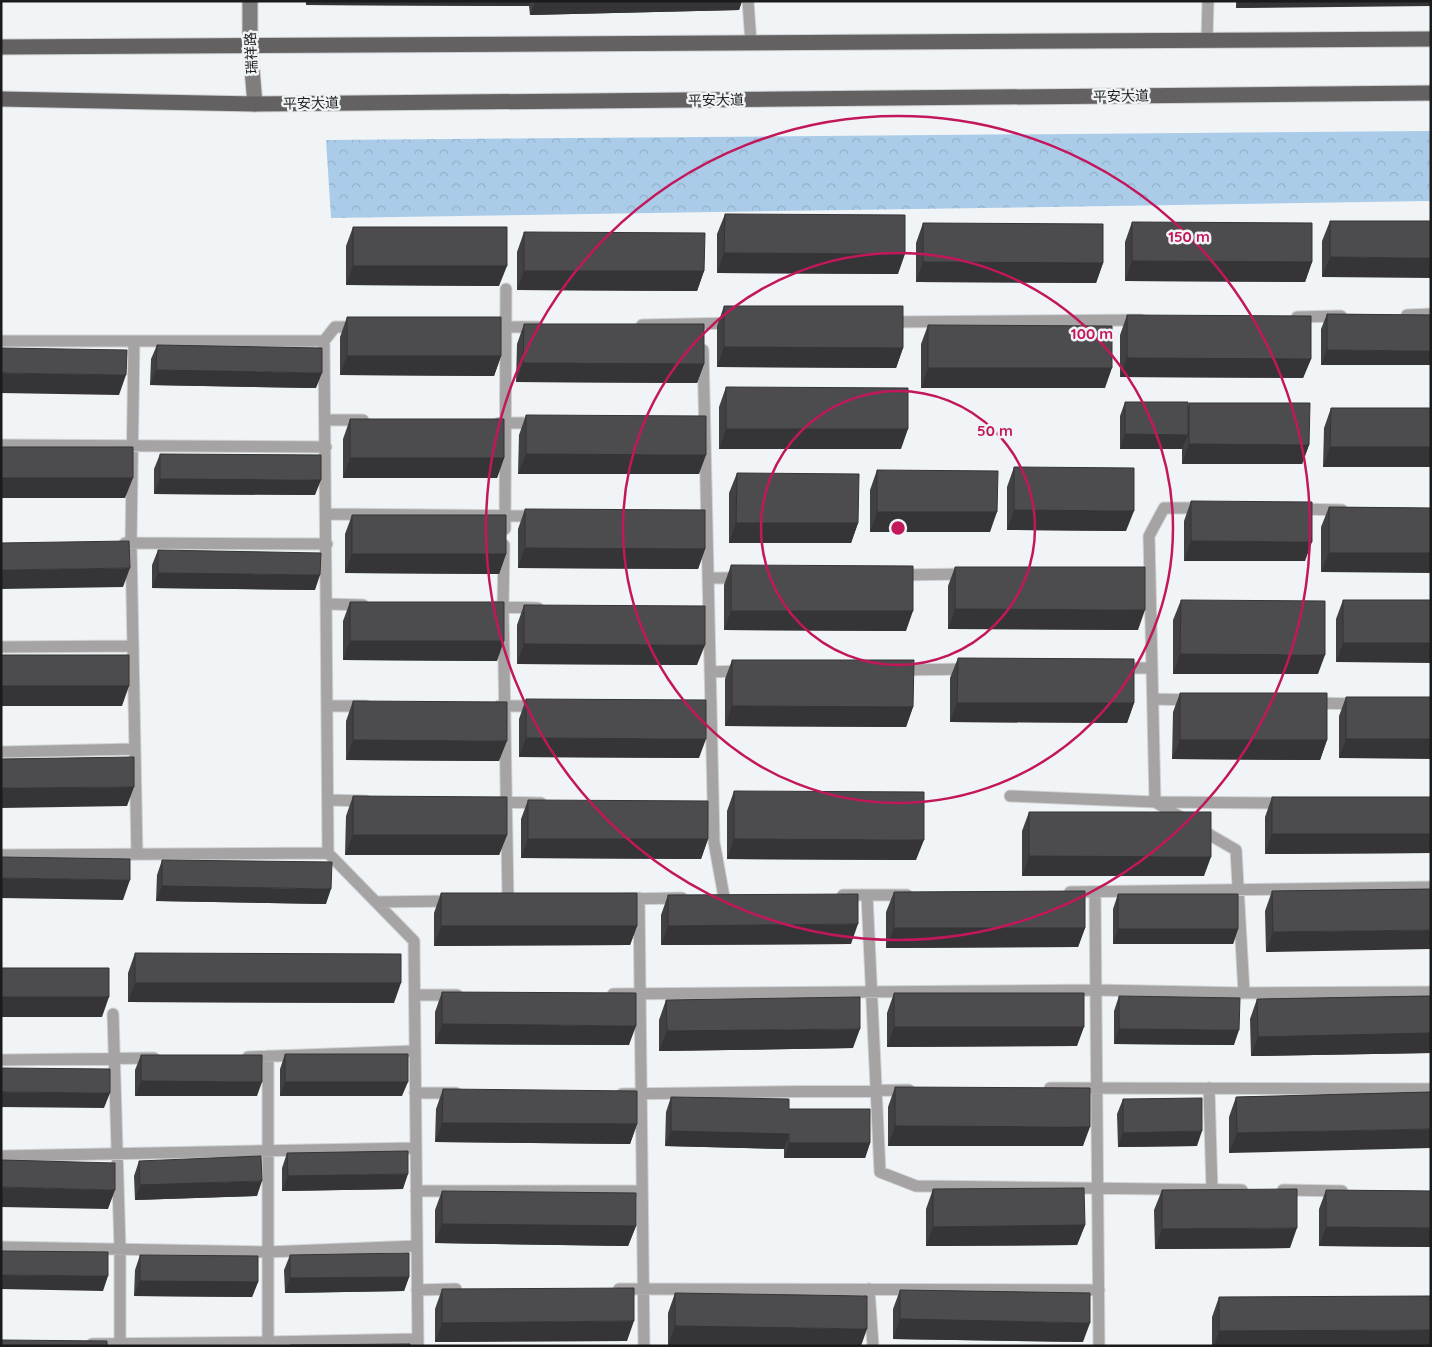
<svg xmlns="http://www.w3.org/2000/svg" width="1432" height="1347" viewBox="0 0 1432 1347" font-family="Quicksand,'Noto Sans SC',sans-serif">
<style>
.park{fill:url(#park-crowns)}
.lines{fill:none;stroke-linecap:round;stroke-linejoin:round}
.lane-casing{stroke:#cfd1d3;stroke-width:13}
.secondary-casing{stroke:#cfd1d3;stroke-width:17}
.primary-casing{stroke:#cfd1d3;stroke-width:17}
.lane{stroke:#a5a3a3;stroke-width:11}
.secondary{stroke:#7f7d7d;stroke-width:15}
.primary{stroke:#646162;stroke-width:15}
.wall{fill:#414043}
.shaded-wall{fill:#353437}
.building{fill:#4c4b4e;stroke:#353437}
.ring{fill:none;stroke:#c2185b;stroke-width:2.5}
.labels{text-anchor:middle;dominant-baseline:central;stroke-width:5;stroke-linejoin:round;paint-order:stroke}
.street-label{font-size:14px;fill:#1a1b1c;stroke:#f1f4f6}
.centre{fill:#c2185b;stroke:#f1f4f6;stroke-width:2.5}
.ring-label{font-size:15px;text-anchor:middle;font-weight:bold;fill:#c2185b;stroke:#f1f4f6;stroke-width:5;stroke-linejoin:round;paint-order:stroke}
</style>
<defs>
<pattern id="park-crowns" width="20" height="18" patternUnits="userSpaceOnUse" patternTransform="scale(1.25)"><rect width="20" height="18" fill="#abcce9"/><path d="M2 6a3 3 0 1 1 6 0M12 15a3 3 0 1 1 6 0" fill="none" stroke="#93afc7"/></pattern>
</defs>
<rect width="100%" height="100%" fill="#f1f4f6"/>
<path class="park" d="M1431,131V201L331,218L326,140Z"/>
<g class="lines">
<g class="lane-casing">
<path id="lane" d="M748,1L751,43
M1207,40L1208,1
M1407,315L1431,314
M1297,317L1341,316
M889,322L1141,320
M642,325L733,323
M487,327H538
M1,341H324L328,853L414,941L418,1346
M134,341L131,543L137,854
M324,341L335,327H358
M703,350L714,842L724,897
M325,420H363
M499,423H538
M1,445L326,447
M1298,509L1342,510
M326,514L537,516
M505,529L506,289
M125,543L327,544
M504,545L503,607L508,900
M897,575L966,574
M708,578H742
M327,604L363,605
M496,607L538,608
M1,647L133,646
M1120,668H1152
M900,670L969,669
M710,672L741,671
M1153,699L1192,700
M1313,703L1359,704
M327,706H366
M499,706H538
M1,752L135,749
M1010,796L1155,802L1284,803
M328,800L366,801
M502,802L541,803
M1184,819L1155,802L1149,536L1164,508H1204
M1198,828L1236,850L1244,993
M1,855L328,853
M1070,892L1431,887
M1095,892L1099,1346
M843,895H907
M867,895L880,1172L916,1186L1242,1190
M639,898L644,1346
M623,899L682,898
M376,902L452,901
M613,994L1096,990L1244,993L1431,992
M415,995H457
M113,1014L120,1249V1346
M268,1056V1346
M248,1057L415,1051
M1,1060L154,1058
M1050,1088L1431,1089
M1209,1088L1212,1190
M415,1093H456
M622,1094L909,1090
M1,1156L416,1148
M1283,1190L1342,1191
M416,1191H642
M1,1247L268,1252L417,1246
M619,1289L1099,1290
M869,1289L873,1346
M417,1290L456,1289
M92,1344L268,1342L418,1339"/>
</g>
<g class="secondary-casing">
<path id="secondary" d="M250,1V46L255,104"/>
</g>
<g class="primary-casing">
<path id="primary" d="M1,47L1431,39
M1,99L255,104L1431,93"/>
</g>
<use href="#lane" class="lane"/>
<use href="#secondary" class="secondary"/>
<use href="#primary" class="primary"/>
</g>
<path class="wall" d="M306,1H742L739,10L530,15L529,6L306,5Z
M1236,1H1431L1236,8Z
M725,214L898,274L717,273V234Z
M1330,221H1431L1322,277V241Z
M1132,222L1312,262L1305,282L1125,281V242Z
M923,223L1103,263L1096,283L916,282V243Z
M353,227L499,286L346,285V246Z
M524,232L704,271L697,291L517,290V252Z
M724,306L903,348L896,368L717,367V326Z
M1327,314L1431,315L1321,365V329Z
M1127,315L1311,359L1303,378L1120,377V335Z
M347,317L501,356L494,376L340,375V337Z
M524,324L704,364L697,383L516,382L517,344Z
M928,325L1105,388H921V344Z
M157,345L316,388L150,385L151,359Z
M726,387L901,449H719V407Z
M1125,402L1188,407L1189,403L1309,445L1302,464H1182V449H1120V416Z
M1331,408H1431V467H1323L1324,428Z
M526,415L699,474H518L519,435Z
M350,419L504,458L497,478H343V439Z
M160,454L315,495L154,494V469Z
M1014,467L1126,531L1007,530V487Z
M877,470L990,532H870V490Z
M737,473L858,523L851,543H729V493Z
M1191,501L1305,561H1184V521Z
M1329,507L1431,508L1321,572V527Z
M525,509L705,549L698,569L518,568V529Z
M352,515L506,554L499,574L345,573V534Z
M158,550L315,590L152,588V565Z
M731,565L906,631L724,630V585Z
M955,567L1138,630L948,629V586Z
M1181,600L1318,674H1173V620Z
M1343,600H1431L1336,662V619Z
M350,602L497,661L343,660V621Z
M524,605L697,665L517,664V625Z
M958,658L1134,703L1127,723L950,722V678Z
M732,660L913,707L906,727L725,726V679Z
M1180,693L1327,740L1320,760L1172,759L1173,712Z
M1346,697H1431L1339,758V716Z
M526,699L699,758L519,757V719Z
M353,701L499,761L346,760V721Z
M734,791L916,860L727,859V811Z
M353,796L507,835L499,855H345L346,816Z
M1272,797H1431V853L1265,854V817Z
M528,800L708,839L701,859L521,858V819Z
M1029,812L1204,876H1022V831Z
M162,860L326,904L156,901L157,875Z
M1431,889L1266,952L1265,911L1272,891Z
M894,892L1085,928L1078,947L886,948V912Z
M441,893L637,926L630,945L434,946V913Z
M1118,894L1238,929L1233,944H1113V909Z
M668,895L851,944L661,945V915Z
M135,953L394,1003L128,1002V973Z
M442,992L629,1045L435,1044V1012Z
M894,993L1077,1046L887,1047V1013Z
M1119,996L1234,1045L1114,1044V1011Z
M1431,996V1053L1251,1056L1250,1019L1257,999Z
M666,1000L853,1048L659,1051V1020Z
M285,1054L402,1096H280V1069Z
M141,1055L257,1096H135V1070Z
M895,1087L1083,1146H888V1107Z
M443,1089L637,1124L630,1144L435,1142L436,1109Z
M1431,1092L1229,1153V1117L1236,1097Z
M671,1097L789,1109L870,1143L865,1158H784V1149L665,1146L666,1112Z
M1123,1099L1197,1146L1118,1147L1117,1114Z
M287,1153L403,1189L282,1191V1168Z
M139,1161L257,1196L135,1200L134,1176Z
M933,1189L1085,1225L1077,1245L926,1246V1209Z
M1162,1190L1290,1248L1155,1249L1154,1210Z
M1326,1190L1431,1191V1247L1319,1246V1209Z
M442,1191L636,1226L628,1246L435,1243V1210Z
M140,1255L258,1282L252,1297L134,1296L135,1270Z
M290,1255L409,1277L404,1291L285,1293L284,1270Z
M442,1289L627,1341L435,1342V1309Z
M900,1290L1083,1342L893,1339V1309Z
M675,1293L861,1346H668V1313Z
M1219,1297L1431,1346H1212V1317Z"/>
<path class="shaded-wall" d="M307,1H531L529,6L306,5Z
M535,1H742L739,10L530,15Z
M1239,1H1431V6L1236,8Z
M724,253L905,254L898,274L717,273Z
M1330,257L1431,258V278L1322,277Z
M1132,261L1312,262L1305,282L1125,281Z
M923,262L1103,263L1096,283L916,282Z
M353,266H507L499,286L346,285Z
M524,271H704L697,291L517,290Z
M724,347L903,348L896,368L717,367Z
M1327,350L1431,351V365H1321Z
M347,356H501L494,376L340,375Z
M1127,358L1311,359L1303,378L1120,377Z
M523,363L704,364L697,383L516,382Z
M928,368H1112L1105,388H921Z
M156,370L322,373L316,388L150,385Z
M1,373L126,375L119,395L1,393Z
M726,429H908L901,449H719Z
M1125,434L1188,435L1182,449H1120Z
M1189,444L1309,445L1302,464H1182Z
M1330,447H1431V467H1323Z
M526,454L706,455L699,474H518Z
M350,458H504L497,478H343Z
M1,478H133L125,498H1Z
M160,479L321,480L315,495L154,494Z
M1014,510L1134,511L1126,531L1007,530Z
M877,512H997L990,532H870Z
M736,523H858L851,543H729Z
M1191,541L1312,542L1305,561H1184Z
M525,548L705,549L698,569L518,568Z
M1329,553H1431V573L1321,572Z
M352,554H506L499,574L345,573Z
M130,568L123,587L1,589V570Z
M158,573L320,575L315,590L152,588Z
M955,609L1145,610L1138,630L948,629Z
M731,611H913L906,631L724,630Z
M350,641H504L497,661L343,660Z
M1343,643H1431V663L1336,662Z
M524,644L705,645L697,665L517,664Z
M1180,654L1325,655L1318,674H1173Z
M1,686H129L122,706H1Z
M957,703H1134L1127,723L950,722Z
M732,706L913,707L906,727L725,726Z
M526,738L706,739L699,758L519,757Z
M1346,739H1431V759L1339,758Z
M353,740L507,741L499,761L346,760Z
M1180,740H1327L1320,760L1172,759Z
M134,787L127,806L1,808V788Z
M1272,834H1431V853L1265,854Z
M353,835H507L499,855H345Z
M528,839H708L701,859L521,858Z
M734,839L924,840L916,860L727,859Z
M1029,856L1211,857L1204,876H1022Z
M1,878L130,880L123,900L1,898Z
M162,886L331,889L326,904L156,901Z
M858,924L851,944L661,945L668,926Z
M441,926H637L630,945L434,946Z
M894,928H1085L1078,947L886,948Z
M1118,929H1238L1233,944H1113Z
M1431,930V949L1266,952L1273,932Z
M135,983H401L394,1003L128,1002Z
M1,997H109L102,1017H1Z
M442,1024L636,1026L629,1045L435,1044Z
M894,1027H1084L1077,1046L887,1047Z
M860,1029L853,1048L659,1051L667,1031Z
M1119,1029L1239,1030L1234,1045L1114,1044Z
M1431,1033V1053L1251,1056L1258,1037Z
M141,1081L262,1082L257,1096H135Z
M285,1082H408L402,1096H280Z
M1,1092L110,1093L104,1108L1,1107Z
M442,1123L637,1124L630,1144L435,1142Z
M895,1126L1090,1127L1083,1146H888Z
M1431,1129V1148L1229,1153L1237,1133Z
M671,1131L789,1134L784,1149L665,1146Z
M1202,1131L1197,1146L1118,1147L1123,1133Z
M789,1143H870L865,1158H784Z
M408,1174L403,1189L282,1191L288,1176Z
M262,1181L257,1196L135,1200L140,1185Z
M1,1187L115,1190L108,1209L1,1207Z
M442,1224L636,1226L628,1246L435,1243Z
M1085,1225L1077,1245L926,1246L933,1227Z
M1326,1227L1431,1228V1247L1319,1246Z
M1297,1228L1290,1248L1155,1249L1162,1229Z
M1,1275L108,1276L103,1291L1,1289Z
M409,1277L404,1291L285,1293L290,1278Z
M140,1281L258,1282L252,1297L134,1296Z
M900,1319L1090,1323L1083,1342L893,1339Z
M634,1321L627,1341L435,1342L442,1323Z
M675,1326L867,1329L861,1346H668Z
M1431,1330V1346H1214L1219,1331Z"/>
<path class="building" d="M725,214L905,215V254L724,253Z
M1330,221H1431V258L1330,257Z
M1132,222L1312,223V262L1132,261Z
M923,223L1103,224V263L923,262Z
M353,227H507V266H353Z
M524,232L705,233L704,271H524Z
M724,306H903V348L724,347Z
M1327,314L1431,315V351L1327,350Z
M1127,315L1311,316V359L1127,358Z
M347,317H501V356H347Z
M524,324H704V364L523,363Z
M928,325L1112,326V368H928Z
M157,345L322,348V373L156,370Z
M1,348L127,350L126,375L1,373Z
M726,387L908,388V429H726Z
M1125,402H1188V435L1125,434Z
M1189,403H1310L1309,445L1189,444Z
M1331,408H1431V447H1330Z
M526,415L706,416V455L526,454Z
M350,419H504V458H350Z
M1,447H133V478H1Z
M160,454L321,455V480L160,479Z
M1014,467L1134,468V511L1014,510Z
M877,470L998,471L997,512H877Z
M737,473L859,474L858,523H736Z
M1191,501L1312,502V542L1191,541Z
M1329,507L1431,508V553H1329Z
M525,509L705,510V549L525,548Z
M352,515H506V554H352Z
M129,541L130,568L1,570V543Z
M158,550L321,553L320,575L158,573Z
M731,565L913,566V611H731Z
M955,567H1145V610L955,609Z
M1181,600L1325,601V655L1180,654Z
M1343,600H1431V643H1343Z
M350,602H504V641H350Z
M524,605L705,606V645L524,644Z
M1,655H129V686H1Z
M958,658L1134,659V703H957Z
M732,660H914L913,707L732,706Z
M1180,693H1327V740H1180Z
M1346,697H1431V739H1346Z
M526,699L706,700V739L526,738Z
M353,701L507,702V741L353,740Z
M134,757V787L1,788V759Z
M734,791L924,792V840L734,839Z
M353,796L507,797V835H353Z
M1272,797H1431V834H1272Z
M528,800L708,801V839H528Z
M1029,812H1211V857L1029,856Z
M1,857L130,859V880L1,878Z
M162,860L332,862L331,889L162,886Z
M1431,889V930L1273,932L1272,891Z
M1085,891V928H894V892Z
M441,893H637V926H441Z
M858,894V924L668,926V895Z
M1118,894H1238V929H1118Z
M135,953L401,954V983H135Z
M1,968H109V997H1Z
M442,992L636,993V1026L442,1024Z
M894,993H1084V1027H894Z
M1119,996L1240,998L1239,1030L1119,1029Z
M1431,996V1033L1258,1037L1257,999Z
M860,997V1029L667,1031L666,1000Z
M285,1054H408V1082H285Z
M141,1055H262V1082L141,1081Z
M1,1068L110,1069V1093L1,1092Z
M895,1087L1090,1088V1127L895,1126Z
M443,1089L637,1091V1124L442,1123Z
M1431,1092V1129L1237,1133L1236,1097Z
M671,1097L789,1099V1109H870V1143H789V1134L671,1131Z
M1202,1098V1131L1123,1133V1099Z
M408,1151V1174L288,1176L287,1153Z
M261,1156L262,1181L140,1185L139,1161Z
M1,1160L115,1163V1190L1,1187Z
M1084,1188L1085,1225L933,1227V1189Z
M1297,1189V1228L1162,1229V1190Z
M1326,1190L1431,1191V1228L1326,1227Z
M442,1191L636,1193V1226L442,1224Z
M1,1251L108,1252V1276L1,1275Z
M409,1253V1277L290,1278V1255Z
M140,1255L258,1256V1282L140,1281Z
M634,1288V1321L442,1323V1289Z
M900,1290L1090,1293V1323L900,1319Z
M675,1293L867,1296V1329L675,1326Z
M1431,1296V1330L1219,1331V1297Z
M1,1340L107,1341V1346H1Z
M410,1344L411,1346H290V1345Z"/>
<g class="ring">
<circle cx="898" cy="528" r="137"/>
<circle cx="898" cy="528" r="275"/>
<circle cx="898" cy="528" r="412"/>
</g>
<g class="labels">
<g class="street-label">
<text transform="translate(251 53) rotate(-93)">瑞祥路</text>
<text transform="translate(1121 96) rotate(-1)">平安大道</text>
<text transform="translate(716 100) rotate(-1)">平安大道</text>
<text transform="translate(311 103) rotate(-1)">平安大道</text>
</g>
</g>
<circle cx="898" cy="528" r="8" class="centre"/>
<g class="ring-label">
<text x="1189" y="242">150 m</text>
<text x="1092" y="339">100 m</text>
<text x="995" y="436">50 m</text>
</g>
<rect width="1432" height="1347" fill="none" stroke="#1a1b1c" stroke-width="5"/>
</svg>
